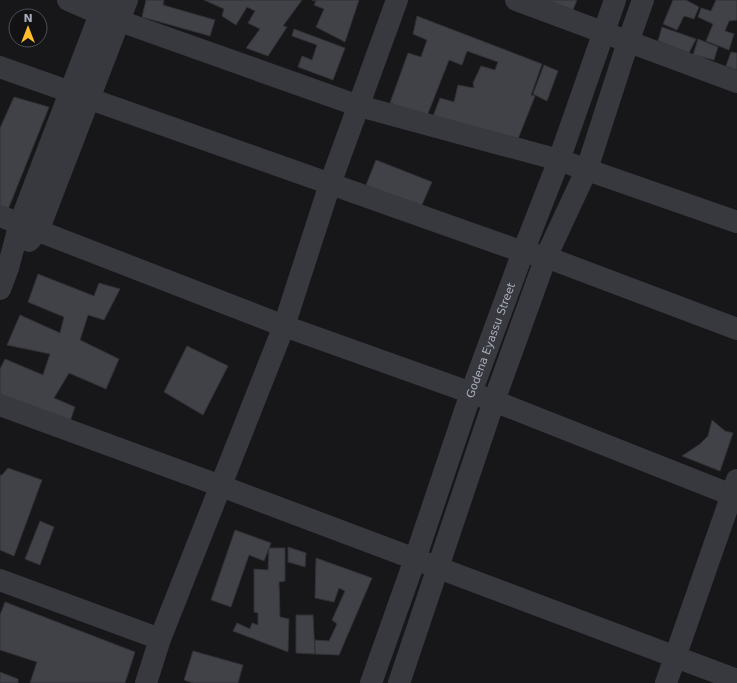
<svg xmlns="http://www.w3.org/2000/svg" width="737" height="683" viewBox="0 0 737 683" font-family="'DejaVu Sans',sans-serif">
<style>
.building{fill:#414247;stroke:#313136}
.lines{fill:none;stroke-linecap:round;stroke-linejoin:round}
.minor{stroke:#38393f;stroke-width:22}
.labels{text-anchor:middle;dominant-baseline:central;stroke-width:3;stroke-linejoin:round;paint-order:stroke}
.street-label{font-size:11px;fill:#a8aebb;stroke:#121215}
</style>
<rect width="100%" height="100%" fill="#17171a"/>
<path class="building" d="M146,0H164L163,5L215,20L210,36L142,17Z
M204,0H302L283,26L287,27L268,56L246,48L260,29L248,23L255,11L247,7L236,25L222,16L224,9Z
M312,0H359L345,42L316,27L324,9L314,5L316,1Z
M547,0H577L573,10Z
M673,0H686L699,7L694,19L684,16L677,30L663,24Z
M716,0H737V20L729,21L725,31L734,34L729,50L706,41L713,24L698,17L701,8L711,11Z
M417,16L542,64L531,95L535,96L514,149L432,119L440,98L454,102L458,85L474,88L473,83L481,66L495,70L498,62L467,51L462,65L449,60L427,116L390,103L408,53L421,57L427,40L413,34Z
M662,27L696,39L689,53L658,41Z
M294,29L345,48L333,80L298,67L302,56L312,60L317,45L292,36Z
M698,39L718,47L714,60L693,55Z
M731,52L737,53V70L726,66Z
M544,65L558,71L547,101L533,94Z
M14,97L49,107L5,217L0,215V128Z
M376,160L432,182L421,207L366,185Z
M38,274L94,296L99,283L120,289L104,320L88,315L80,340L119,359L106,389L69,373L54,398L75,407L68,427L0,403V369L5,359L43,375L50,354L7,345L20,315L60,333L64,317L28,302Z
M187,346L228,366L203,415L164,392Z
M712,420L725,431L733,433L720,471L682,456L700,444L708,436Z
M8,468L42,480L14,556L0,550V475H2Z
M40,521L54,527L40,565L25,559Z
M235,530L271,543L264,561L249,555L231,607L211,600Z
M288,547L306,553L305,567L288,562Z
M269,548H285V581L279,582L280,617L289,619L288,652L233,631L237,623L250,629L252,623L258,625V613L254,612V569L268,570Z
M316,558L372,578L339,655L315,654V640L329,641L337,624L332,620L345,591L339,588L334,602L315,598Z
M5,602L135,652L125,683H30L37,662L0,650V615Z
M296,615H313L315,654L296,653Z
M193,651L243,665L238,683H193L184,680Z
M0,672L18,679V683H0Z"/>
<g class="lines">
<g class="minor">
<path d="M68,0L100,14L359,106L559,160L737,222"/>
<path d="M516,0L737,82"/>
<path d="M0,67L523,252L546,257L737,329"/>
<path d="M0,216L284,326L494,401L737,497"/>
<path d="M29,241L38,231L127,0"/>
<path d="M0,289L8,268L20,223L105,1"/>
<path d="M0,405L221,486L737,680"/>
<path d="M0,580L160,639"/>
<path d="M146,683L160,639L284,326L330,184L397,0"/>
<path id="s1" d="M371,683L415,559L471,393L523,252L559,160L615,0"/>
<path d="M399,683L494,401L546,257L587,169L628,42L643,0"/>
<path d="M666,683L737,480"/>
</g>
</g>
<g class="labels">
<g class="street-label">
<text stroke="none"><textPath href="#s1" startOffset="363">Godena Eyassu Street</textPath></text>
</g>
</g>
<g transform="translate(28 28)"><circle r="19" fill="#121215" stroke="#4e5057"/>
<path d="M0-3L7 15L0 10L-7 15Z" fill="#ffbe2a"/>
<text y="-6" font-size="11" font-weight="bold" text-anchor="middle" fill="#a8aebb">N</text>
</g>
</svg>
